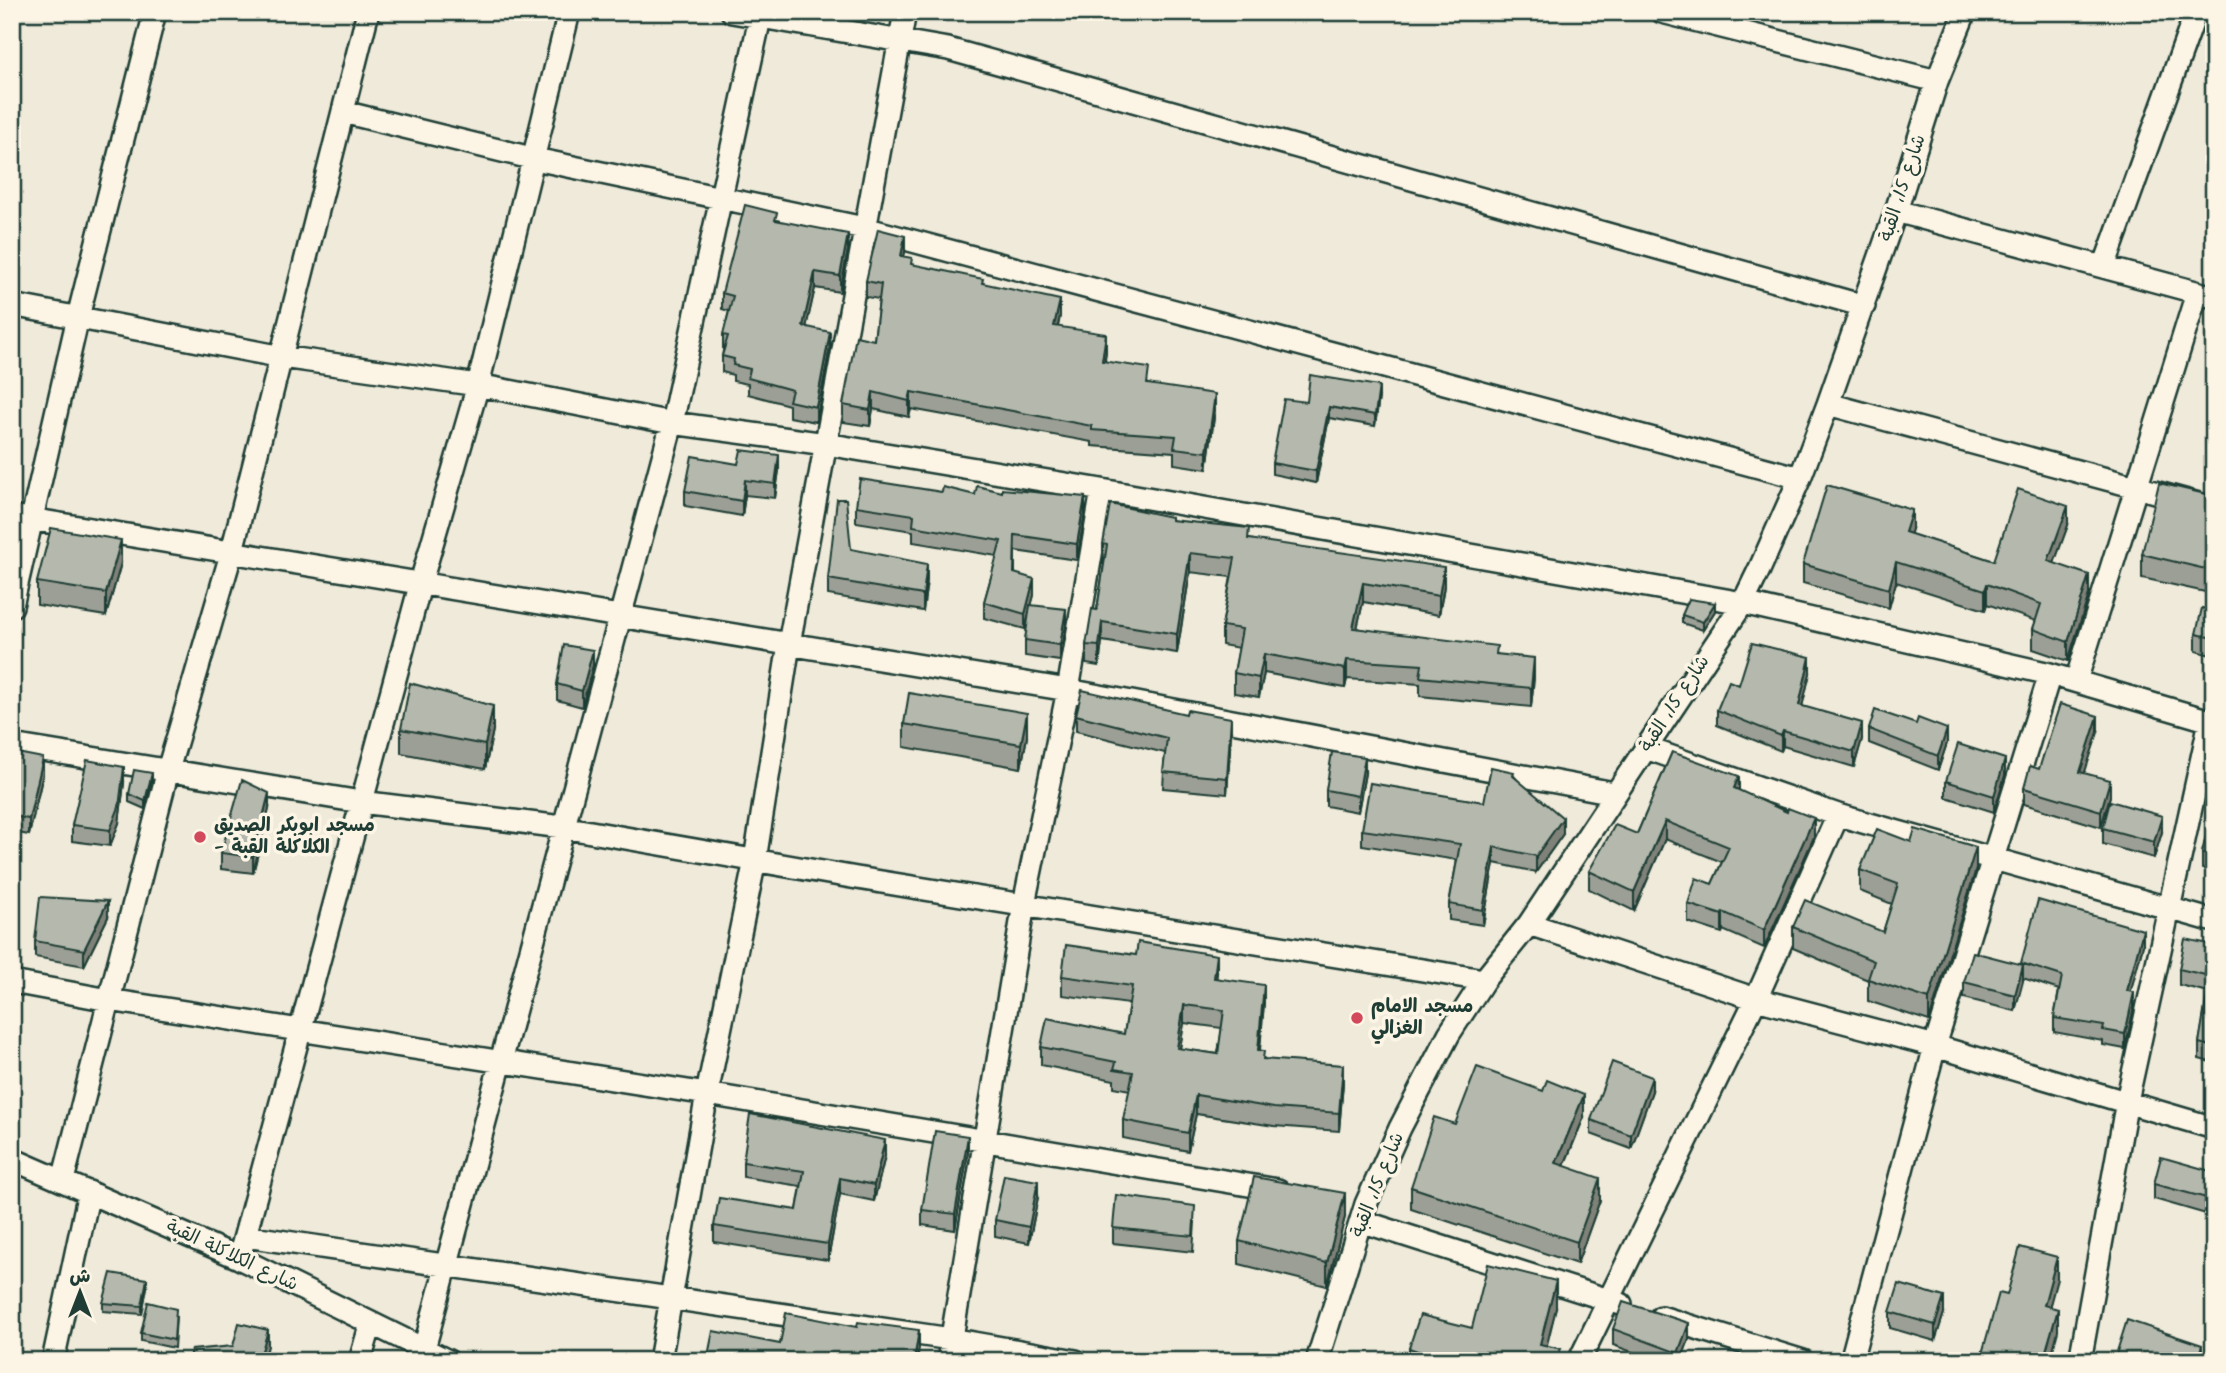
<svg xmlns="http://www.w3.org/2000/svg" width="2226" height="1373" viewBox="0 0 2226 1373" font-family="Kalam,'Playpen Sans Arabic',sans-serif">
<style>
.lines{fill:none;stroke-linecap:round;stroke-linejoin:round}
.street-casing{stroke:#1f3d34;stroke-width:26}
.street{stroke:#fcf5e5;stroke-width:21}
.wall{fill:#9c9f95;stroke:#1f3d34;stroke-width:2;fill-rule:evenodd}
.shaded-wall{fill:#7f8279;stroke:#1f3d34;stroke-width:2}
.building{fill:#b5b9ad;stroke:#1f3d34;stroke-width:2;fill-rule:evenodd}
.poi-dot{fill:#d1495b;stroke:#fcf5e5;stroke-width:2.5}
.labels{text-anchor:middle;dominant-baseline:central;stroke-width:7;stroke-linejoin:round;paint-order:stroke}
.street-label{font-size:19px;fill:#1f3d34;stroke:#fcf5e5}
.poi-label{font-size:19px;font-weight:bold;fill:#1f3d34;stroke:#fcf5e5;text-anchor:start}
</style>
<rect width="100%" height="100%" fill="#efeada"/>
<filter id="ink" filterUnits="userSpaceOnUse"><feTurbulence type="fractalNoise" baseFrequency=".0143" numOctaves="2"/><feDisplacementMap in="SourceGraphic" scale="14" xChannelSelector="R" yChannelSelector="G"/><feConvolveMatrix kernelMatrix="1 2 1 2 8 2 1 2 1" color-interpolation-filters="sRGB"/></filter>
<g filter="url(#ink)">
<g class="lines">
<g class="street-casing">
<path id="street" d="M732,12L948,49L1864,306
M1662,12L1937,81
M343,112L535,159L864,228L1800,478
M1896,211L2214,297
M2104,267L2196,12
M12,305L282,357L478,385L672,423L826,444L1102,490L1743,603L2050,674L2214,722
M1828,404L2214,508
M12,516L1068,690L1614,793
M12,606L78,317L155,12
M2076,681L2197,293
M12,745L361,802L562,827L857,878L1484,980
M1646,748L1838,815L2214,921
M1529,924L1756,999L1935,1046L2214,1128
M12,982L109,1000L707,1094L1278,1190
M12,1159L239,1258L448,1361
M63,1180L168,770L232,551L368,12
M1361,1221L1621,1304
M245,1236L951,1339L1076,1361
M239,1258L421,582L478,385L569,12
M1661,1317L1803,1361
M424,1349L672,423L760,18
M53,1361L89,1192
M360,1361L371,1323
M660,1361L707,1094L755,860L789,644L905,12
M948,1361L1024,904L1068,690L1102,490
M1317,1361L1366,1204L1400,1128L1449,1034L1484,980L1529,924L1646,748L1743,603L1760,568L1800,478L1828,404L1896,211L1937,81L1965,12
M1579,1361L1756,999L1838,815
M1851,1361L1935,1046L2050,674
M2080,1361L2127,1101L2210,721"/>
</g>
<use href="#street" class="street"/>
</g>
<path class="wall" d="M777,220L848,250L840,292L815,288L806,327L830,347L816,422L789,417V405L748,394V384L733,381V375L722,372V356L723,351V335L729,311L722,309V293Z
M905,252L904,256L912,265L983,283L1060,316L1058,327L1106,351L1105,361L1149,384L1215,410L1207,469L1174,464V452L1092,446V442L911,409L909,417L873,409L870,426L843,422V405L874,340L879,299L866,297V281Z
M1379,397L1375,426L1329,418L1316,483L1272,474V463L1307,402Z
M738,464L779,470L775,498L745,495L742,516L685,506V491Z
M942,492L975,495L1085,513L1077,560L1015,551V573L1034,595L1031,605L1066,625L1060,661L1025,656V640L1029,615L1025,629L984,618V602L997,556L913,542V531L856,522V506Z
M2214,496V594L2142,578V554Z
M1171,520L1444,586L1439,615L1363,602L1357,628L1497,654L1534,677L1531,707L1420,696V684L1347,679L1345,688L1264,673L1259,697L1234,693V673L1239,648L1222,645V626L1231,577L1190,572L1177,653L1102,641L1099,666L1086,664V645L1097,610L1104,564H1103V544Z
M2068,525L2054,563L2089,594L2068,661L2033,649V629L2036,621L1987,604L1985,610L1896,582L1889,608L1803,583V564L1912,529L1910,534L1994,561Z
M851,549L927,580L923,611L828,595V579Z
M121,563L106,616L37,605V582Z
M2214,610V656L2196,651V634Z
M1715,611L1703,630L1682,623V615Z
M593,665L582,707L557,700V684Z
M1810,673L1802,706L1862,739L1854,767L1783,746L1781,751L1717,725V710L1739,685Z
M1076,715L1231,734L1227,794L1163,788L1165,753L1076,731Z
M904,724L1027,737L1021,768L904,747Z
M401,729L493,730L485,769L401,753Z
M1869,729L1947,743L1938,770L1869,743Z
M2098,732L2084,773L2110,796L2101,827L2024,804V788L2039,769Z
M12,752L43,774L29,835L12,832Z
M1672,752L1739,791L1814,837L1764,948L1723,930L1722,933L1688,922V904L1712,884L1722,862L1665,839L1634,911L1589,889V871L1637,834Z
M1365,773L1358,812L1326,806V790Z
M2005,775L1994,812L1946,797V781Z
M1514,776L1563,834L1536,872L1494,863L1483,925L1449,920V904L1457,860L1362,845V830L1484,802Z
M152,781L145,809L129,802V794Z
M124,783L119,823L110,846L72,841V825Z
M2214,807V871L2202,869V853Z
M269,809L253,873L221,869V853Z
M2103,828L2162,832L2154,858L2103,844Z
M1976,869L1929,1021L1868,1001V980L1793,948V927L1883,932L1892,904L1860,891V870Z
M108,917L84,966L35,957V941Z
M2143,945L2130,991L2134,1007L2125,1049L2103,1045V1041L2054,1032V1018L2059,990L2023,978L2015,1011L1964,998V982L2021,964V963Z
M2214,945V1063L2199,1059V1043L2208,992L2179,985V969Z
M1217,973L1216,978L1264,1003L1260,1050L1264,1059L1343,1083L1339,1131L1274,1126L1196,1114L1188,1151L1123,1138V1120L1130,1090L1114,1087V1080L1041,1065V1047L1124,1034L1129,1004L1062,995V976ZM1184,1023L1222,1028L1218,1054L1180,1049Z
M1652,1091L1631,1149L1591,1134V1120Z
M1584,1117L1564,1166L1600,1200L1577,1264L1411,1209V1187L1455,1124Z
M968,1152L955,1230L922,1225V1210Z
M885,1156L874,1201L840,1194L828,1260L714,1242V1226L797,1210L801,1186L743,1177V1162Z
M2214,1172V1225L2213,1216L2154,1199V1184Z
M1038,1197L1029,1243L995,1236V1220Z
M1345,1217L1327,1286L1239,1264V1241Z
M1195,1222L1193,1252L1113,1243V1228Z
M147,1287L142,1314L103,1311V1303Z
M1556,1308L1546,1346L1561,1354L1579,1361H1409V1348L1472,1328Z
M1890,1312L1944,1313L1935,1341L1890,1328Z
M176,1317L174,1348L141,1341V1333Z
M1613,1329L1689,1339L1681,1361H1657L1613,1345Z"/>
<path class="shaded-wall" d="M848,234V250L840,292V276Z
M905,236V252L901,272V256Z
M815,272V288L803,342V326Z
M1060,300V316L1054,342V326Z
M830,332V347L816,422V407Z
M1106,334V351L1102,377V361Z
M1379,386V397L1375,426V415Z
M873,392V409L870,426V410Z
M911,392V409L909,417V401Z
M1215,394V410L1207,469V452Z
M1329,407V418L1316,483V471Z
M779,455V470L775,498V484Z
M745,480V495L742,516V501Z
M1085,497V513L1077,560V544Z
M2068,506V525L2048,580V561Z
M1912,510V529L1905,552V532Z
M121,540V563L106,616V593Z
M1190,553V572L1177,653V634Z
M1896,562V582L1889,608V589Z
M927,564V580L923,611V595Z
M1444,567V586L1439,615V596Z
M2089,575V594L2068,661V642Z
M1034,579V595L1025,629V614Z
M1363,583V602L1353,647V628Z
M1987,584V604L1985,610V590Z
M1715,603V611L1703,630V622Z
M1066,609V625L1060,661V645Z
M1102,622V641L1099,666V646Z
M593,650V665L582,707V691Z
M1264,654V673L1259,697V678Z
M1810,657V673L1799,720V705Z
M1534,658V677L1531,707V688Z
M1347,660V679L1345,688V669Z
M493,706V730L485,769V745Z
M1027,713V737L1021,768V744Z
M2098,716V732L2080,787V772Z
M1231,718V734L1227,794V778Z
M1862,723V739L1854,767V752Z
M1947,729V743L1938,770V756Z
M1783,731V746L1781,751V736Z
M1365,757V773L1358,812V796Z
M43,758V774L29,835V819Z
M2005,759V775L1994,812V796Z
M124,767V783L119,823L110,846V830Z
M152,773V781L145,809V801Z
M1739,776V794L1734,788Z
M2110,780V796L2101,827V811Z
M269,793V809L253,873V857Z
M2162,816V832L2154,858V842Z
M1563,818V834L1536,872V856Z
M1814,818V837L1764,948V930Z
M1665,821V839L1634,911V892Z
M1494,847V863L1483,925V910Z
M1976,847V869L1929,1021V999Z
M108,901V917L84,966V950Z
M1723,912V930L1722,933V915Z
M2143,930V945L2127,1005V991Z
M1217,955V973L1214,996V978Z
M2023,965V981L2015,1011V995Z
M1264,985V1003L1258,1068V1050Z
M2134,992V1007L2125,1049V1034Z
M1184,1005V1023L1177,1067V1048Z
M1343,1065V1083L1339,1131V1113Z
M1652,1077V1091L1631,1149V1135Z
M1196,1095V1114L1188,1151V1133Z
M1584,1095V1117L1556,1185V1163Z
M968,1136V1152L955,1230V1214Z
M885,1140V1156L874,1201V1185Z
M840,1178V1194L828,1260V1244Z
M1600,1178V1200L1577,1264V1242Z
M1038,1181V1197L1029,1243V1227Z
M1345,1193V1217L1327,1286V1263Z
M2057,1257V1279L2044,1327V1305Z
M147,1279V1287L142,1314V1306Z
M1556,1281V1308L1543,1361L1540,1344Z
M1944,1297V1313L1935,1341V1325Z
M2058,1309V1331L2050,1361H2043Z
M1689,1323V1339L1681,1361H1678V1353Z
M268,1330V1346L264,1361H259Z
M919,1330V1348L917,1361H914Z
M2202,1345V1361H2197Z"/>
<path class="building" d="M745,205L777,213L775,220L848,234L840,276L815,272L803,326L830,332L816,407L789,401L792,390L748,378L750,369L733,365L734,359L722,356L728,336L723,335L733,296L722,293Z
M878,229L905,236L901,256L912,258L911,264L983,279L982,283L1060,300L1054,326L1106,334L1102,361L1149,368L1147,384L1215,394L1207,452L1174,448L1176,436L1092,430V426L911,392L909,401L873,392L870,410L843,405L856,336L874,340L881,284L866,281Z
M1310,375L1379,386L1375,415L1329,407L1316,471L1272,463L1284,399L1307,402Z
M741,450L779,455L775,484L745,480L742,501L685,491L692,456L738,464Z
M860,479L942,492L943,487L975,495L977,486L1002,492V489L1085,497L1077,544L1015,535L1014,573L1034,579L1025,614L984,602L1001,541L913,526L914,515L856,506Z
M2159,483L2214,496V571L2142,554Z
M1827,485L1912,510L1905,532L1994,561L2018,489L2068,506L2048,561L2089,575L2068,642L2033,629L2041,604L1987,584L1985,590L1896,562L1889,589L1803,564Z
M837,499H846L851,549L927,564L923,595L828,579Z
M1110,504L1171,517V520L1249,528L1248,539L1444,567L1439,596L1363,583L1353,628L1497,646L1496,654L1534,658L1531,688L1420,677L1422,665L1347,660L1345,669L1264,654L1259,678L1234,673L1242,629L1222,626L1235,558L1190,553L1177,634L1102,622L1099,646L1086,645L1092,609L1097,610L1107,545L1103,544Z
M51,528L121,540L106,593L37,582Z
M1689,599L1715,603L1703,622L1682,615Z
M1030,605L1066,609L1060,645L1025,640Z
M2202,608L2214,610V638L2196,634Z
M1752,643L1810,657L1799,705L1862,723L1854,752L1783,731L1781,736L1717,710L1729,681L1739,685Z
M564,645L593,650L582,691L557,684Z
M410,683L493,706L485,745L401,729Z
M1082,690L1186,714L1187,710L1231,718L1227,778L1163,772L1167,738L1076,715Z
M909,693L1027,713L1021,744L904,724Z
M2060,704L2098,716L2080,772L2110,780L2101,811L2024,788L2030,766L2039,769Z
M1875,710L1916,724L1918,718L1947,729L1938,756L1869,729Z
M1958,744L2005,759L1994,796L1946,781Z
M12,752L43,758L29,819L12,816Z
M1332,752L1365,757L1358,796L1326,790Z
M1672,752L1739,776L1734,788L1787,812L1788,808L1814,818L1764,930L1723,912L1722,915L1688,904L1696,878L1712,884L1729,847L1665,821L1634,892L1589,871L1615,825L1637,834Z
M87,760L124,767L119,807L110,830L72,825Z
M1491,767L1514,772L1513,776L1563,818L1536,856L1494,847L1483,910L1449,904L1460,844L1362,830L1370,783L1484,802Z
M134,770L152,773L145,801L129,794Z
M242,780L269,793L253,857L221,853Z
M2110,801L2162,816L2154,842L2103,828Z
M2213,806L2214,807V856L2202,853Z
M1877,829L1911,842L1915,829L1976,847L1929,999L1868,979L1874,961L1793,927L1805,900L1883,932L1898,884L1860,870Z
M40,897L108,901L84,950L35,941Z
M2038,900L2143,930L2127,991L2134,992L2125,1034L2103,1030L2104,1026L2054,1018L2062,976L2021,963Z
M2185,939L2214,945V1047L2199,1043L2210,976L2179,969Z
M1138,942L1217,955L1214,978L1264,985L1258,1050L1264,1051L1263,1059L1343,1065L1339,1113L1274,1108L1196,1095L1188,1133L1123,1120L1133,1072L1114,1069L1116,1062L1041,1047L1047,1018L1124,1034L1132,986L1062,976L1066,945L1136,955ZM1184,1005L1224,1010L1218,1054L1177,1048Z
M1973,952L2023,965L2015,995L1964,982Z
M1612,1062L1652,1077L1631,1135L1591,1120Z
M1477,1067L1543,1091L1547,1080L1584,1095L1556,1163L1600,1178L1577,1242L1411,1187L1434,1117L1455,1124Z
M750,1114L885,1140L874,1185L840,1178L828,1244L714,1226L719,1198L797,1210L804,1171L743,1162Z
M935,1131L968,1136L955,1214L922,1210Z
M2161,1157L2214,1172V1200L2154,1184Z
M1004,1175L1038,1181L1029,1227L995,1220Z
M1254,1177L1345,1193L1327,1263L1239,1241Z
M1116,1195L1195,1206L1193,1236L1113,1228Z
M2020,1247L2057,1257L2044,1305L2058,1309L2043,1361H1980L1999,1293L2007,1295Z
M1488,1264L1556,1281L1540,1344L1561,1349L1559,1353L1579,1361H1446L1409,1348L1420,1315L1472,1328Z
M111,1273L147,1279L142,1306L103,1303Z
M1899,1284L1944,1297L1935,1325L1890,1312Z
M148,1302L176,1309L174,1340L141,1333Z
M1623,1302L1689,1323L1678,1353L1613,1329Z
M786,1313L857,1327L858,1322L919,1330L914,1361H707L713,1331L780,1344Z
M2127,1320L2202,1345L2197,1361H2114Z
M239,1323L268,1330L259,1361H188L191,1350L233,1346Z"/>
</g>
<g class="poi-dot">
<circle cx="200" cy="837" r="7"/>
<circle cx="1357" cy="1018" r="7"/>
</g>
<g class="labels">
<g class="street-label">
<text transform="translate(1903 188) rotate(-72)">شارع 15، القبة</text>
<text transform="translate(1675 704) rotate(-57)">شارع 15، القبة</text>
<text transform="translate(1378 1185) rotate(-68)">شارع 15، القبة</text>
<text transform="translate(232 1256) rotate(25)">شارع الكلاكلة القبة</text>
</g>
<g class="poi-label">
<text x="214" y="826">مسجد ابوبكر الصديق<tspan x="214" dy="22">- الكلاكلة القبة</tspan></text>
<text x="1371" y="1007">مسجد الامام<tspan x="1371" dy="22">الغزالي</tspan></text>
</g>
</g>
<rect width="2226" height="1373" fill="none" stroke="#fcf5e5" stroke-width="42"/>
<rect x="21" y="21" width="2184" height="1331" fill="none" stroke="#1f3d34" stroke-width="2.5" filter="url(#ink)"/>
<g transform="translate(80 1292)" stroke="#fcf5e5" stroke-width="5" paint-order="stroke">
<path d="M0-5L12 26L0 18L-12 26Z" fill="#1f3d34"/>
<text y="-10" font-size="19" font-weight="bold" text-anchor="middle" fill="#1f3d34">ش</text>
</g>
</svg>
